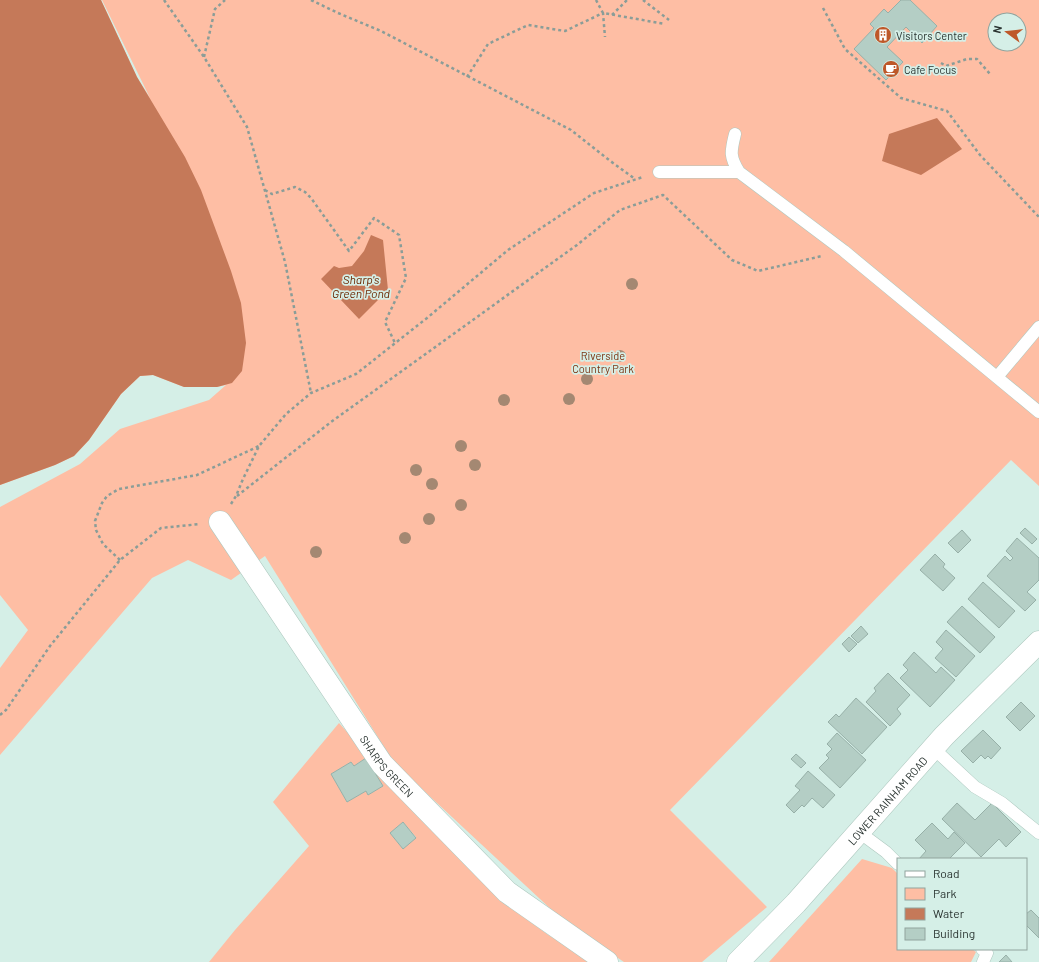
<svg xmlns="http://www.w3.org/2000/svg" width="1039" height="962" viewBox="0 0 1039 962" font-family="Barlow,sans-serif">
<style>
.green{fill:#febea4;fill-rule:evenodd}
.water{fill:#c57959}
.building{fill:#b4cec5;stroke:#97b0a8}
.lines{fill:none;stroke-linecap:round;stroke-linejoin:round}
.service-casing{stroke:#aec8bf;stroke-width:13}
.minor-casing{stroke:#aec8bf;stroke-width:23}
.secondary-casing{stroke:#aec8bf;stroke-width:23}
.path{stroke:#8a9d98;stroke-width:2.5;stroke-dasharray:3 3;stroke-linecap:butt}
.service{stroke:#fff;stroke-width:12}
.minor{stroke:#fff;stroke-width:22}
.secondary{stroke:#fff;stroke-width:22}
.tree{fill:#a48872}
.labels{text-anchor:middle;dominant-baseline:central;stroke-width:3.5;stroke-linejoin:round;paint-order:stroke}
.poi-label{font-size:11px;fill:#2a3431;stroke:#d5efe7;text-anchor:start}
.park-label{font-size:11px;fill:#7c3412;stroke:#d5efe7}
.street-label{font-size:11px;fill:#2a3431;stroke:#d5efe7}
.water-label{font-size:12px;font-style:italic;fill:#6c2600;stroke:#d5efe7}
</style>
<rect width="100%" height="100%" fill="#d5efe7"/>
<path class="green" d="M0,0H101L137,77L150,98L102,0H1039V486L1011,460L670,810L767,907L702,962H624L568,925L394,763L265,556L231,580L188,560L152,578L0,755V668L28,630L0,595V507L80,464L120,429L209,400L226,385L217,387H184L153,375L140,376L121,394L89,440L74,456L55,465L0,485ZM995,20H1019V44H995Z
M339,723L431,826L517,912L547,934L591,962H209L235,930L309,846L273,802ZM366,758L383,786L368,795L366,791L347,802L331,774L351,762L354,766ZM403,822L416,837L403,849L390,833Z
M862,859L892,868L898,874V949H972L976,952L971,962H769Z"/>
<path class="water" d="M0,0H101L137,77L185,157L201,190L231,271L241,303L246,343L242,371L232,383L217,387H184L153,375L140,376L121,394L89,440L74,456L55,465L0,485Z
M937,118L962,149L921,175L882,161L889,134Z
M371,235L383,240L388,290L359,319L321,279L334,266L339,268L352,266L364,251Z"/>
<path class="building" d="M901,0H910L937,26L922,43L906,27L887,47L903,62L886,80L854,49L874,28L870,24L884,9L888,13Z
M1025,528L1037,539L1032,544L1020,533Z
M962,530L971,540L958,553L948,543Z
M1017,538L1039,558V580L1027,592L1036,600L1025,611L987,576L1005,556L1010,561L1013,558L1006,551Z
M935,554L945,564L943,567L955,578L943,591L920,570Z
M983,582L1015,611L999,628L968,599Z
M962,606L995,637L980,653L947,622Z
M861,626L868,634L858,643L851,636Z
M946,630L975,656L956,677L935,658L943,649L936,642Z
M849,637L857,644L849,652L842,644Z
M914,652L936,673L941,667L955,680L930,707L900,678L908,670L903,665Z
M888,673L910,695L897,709L901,714L890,726L866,702L876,691L874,688Z
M856,698L887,727L862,754L828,722L836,714L839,717Z
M1021,702L1035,716L1020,731L1006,717Z
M983,730L1001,748L991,759L988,756L985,759L981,755L973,763L961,751Z
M837,733L866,760L840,788L819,768L829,758L826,755L832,749L827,744Z
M796,754L806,763L801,768L791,759Z
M366,758L383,786L368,795L366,791L347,802L331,774L351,762L354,766Z
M808,771L835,795L823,808L812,798L804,807L802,805L794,813L786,805L800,790L795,786Z
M957,803L975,820L992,803L1021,832L1006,847L999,839L981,857L942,819Z
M403,822L416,838L403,849L390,833Z
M932,823L948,839L954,832L965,843L949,859H919L926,851L915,840Z
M1031,910L1039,918V938L1026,925V914Z
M1006,955L1012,962H999Z"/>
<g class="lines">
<g class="service-casing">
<path id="service" d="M735,134C731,151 729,156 739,172L844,251L1039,412
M659,172H739
M997,377L1039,327
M933,748L975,787L1002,803L1039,833
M859,832L886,852L898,864
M982,949L987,953L983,962"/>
</g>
<g class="minor-casing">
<g id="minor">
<path id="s1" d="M220,522L382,764L507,892L607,962"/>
</g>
</g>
<g class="secondary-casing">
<g id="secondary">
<path id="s2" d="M738,962L796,903L944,736L1039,642"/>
</g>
</g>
<path class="path" d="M164,0L204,57L247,127L285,262L311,393
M311,0L338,13L381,31L571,130L609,160L635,179
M596,0L603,13L665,24
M643,0L669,20
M823,8L845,49L901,98L947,111L980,155L1039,217
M612,15L627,0
M204,57L215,9L225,0
M941,63L946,66L967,59H977L990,74
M467,77L488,44L528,25L565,31L603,13L605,37
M265,190L272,194L295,187L305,192L311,198L349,251L374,218L399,235L406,278L385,322L395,343
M237,496L331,422L577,245L620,210L663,195L732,260L758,271L822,256
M231,504L236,496L243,479L259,446L286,414L311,393L356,374L427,318L508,250L594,193L643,177
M120,560L103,544L96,530L95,521L102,503L107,496L119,489L197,475L259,446
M0,715L6,710L50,646L120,560L161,528L200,524"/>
<use href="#service" class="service"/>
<use href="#minor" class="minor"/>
<use href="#secondary" class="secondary"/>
</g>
<g class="tree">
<circle cx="632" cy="284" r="6"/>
<circle cx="620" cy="356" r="6"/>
<circle cx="587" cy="379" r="6"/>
<circle cx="569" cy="399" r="6"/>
<circle cx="504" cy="400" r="6"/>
<circle cx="461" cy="446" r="6"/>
<circle cx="475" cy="465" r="6"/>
<circle cx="416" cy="470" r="6"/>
<circle cx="432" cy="484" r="6"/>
<circle cx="461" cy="505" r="6"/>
<circle cx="429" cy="519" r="6"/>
<circle cx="405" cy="538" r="6"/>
<circle cx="316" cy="552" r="6"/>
</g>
<defs>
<g id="building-disc" transform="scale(0.9)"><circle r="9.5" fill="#be5829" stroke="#d5efe7"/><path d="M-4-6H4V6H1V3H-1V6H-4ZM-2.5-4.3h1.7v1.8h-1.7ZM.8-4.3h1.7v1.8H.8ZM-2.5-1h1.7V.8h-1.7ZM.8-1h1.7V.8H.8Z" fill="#fff"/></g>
<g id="cafe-disc" transform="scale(0.9)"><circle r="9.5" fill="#be5829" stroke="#d5efe7"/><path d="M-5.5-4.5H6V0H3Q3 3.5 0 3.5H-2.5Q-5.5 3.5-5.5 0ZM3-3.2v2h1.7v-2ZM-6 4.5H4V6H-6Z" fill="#fff"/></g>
</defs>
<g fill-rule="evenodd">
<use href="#building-disc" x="883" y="35"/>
<use href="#cafe-disc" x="891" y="69"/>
</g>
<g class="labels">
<g class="poi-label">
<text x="896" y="35">Visitors Center</text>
<text x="904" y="69">Cafe Focus</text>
</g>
<g class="park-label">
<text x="603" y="355">Riverside<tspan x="603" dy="13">Country Park</tspan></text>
</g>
<g class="street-label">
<text stroke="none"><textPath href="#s1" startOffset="296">SHARPS GREEN</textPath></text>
<text stroke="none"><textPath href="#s2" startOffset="220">LOWER RAINHAM ROAD</textPath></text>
</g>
<g class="water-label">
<text x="361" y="279">Sharp's<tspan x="361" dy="14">Green Pond</tspan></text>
</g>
</g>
<rect x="897" y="858" width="130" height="92" fill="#d5efe7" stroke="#91a49e"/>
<rect x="905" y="871" width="20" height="6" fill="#ffffff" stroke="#91a49e"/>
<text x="933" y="878" font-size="12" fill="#2a3431">Road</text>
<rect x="905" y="888" width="20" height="12" fill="#febea4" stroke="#91a49e"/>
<text x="933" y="898" font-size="12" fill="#2a3431">Park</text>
<rect x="905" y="908" width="20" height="12" fill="#c57959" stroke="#91a49e"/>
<text x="933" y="918" font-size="12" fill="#2a3431">Water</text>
<rect x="905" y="928" width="20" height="12" fill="#b4cec5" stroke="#91a49e"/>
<text x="933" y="938" font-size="12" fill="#2a3431">Building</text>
<g transform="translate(1007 32) rotate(285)"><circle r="19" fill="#d5efe7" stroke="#91a49e"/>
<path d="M0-3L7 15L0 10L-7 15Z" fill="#be5829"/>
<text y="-6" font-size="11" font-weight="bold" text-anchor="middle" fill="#2a3431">N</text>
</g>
</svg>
